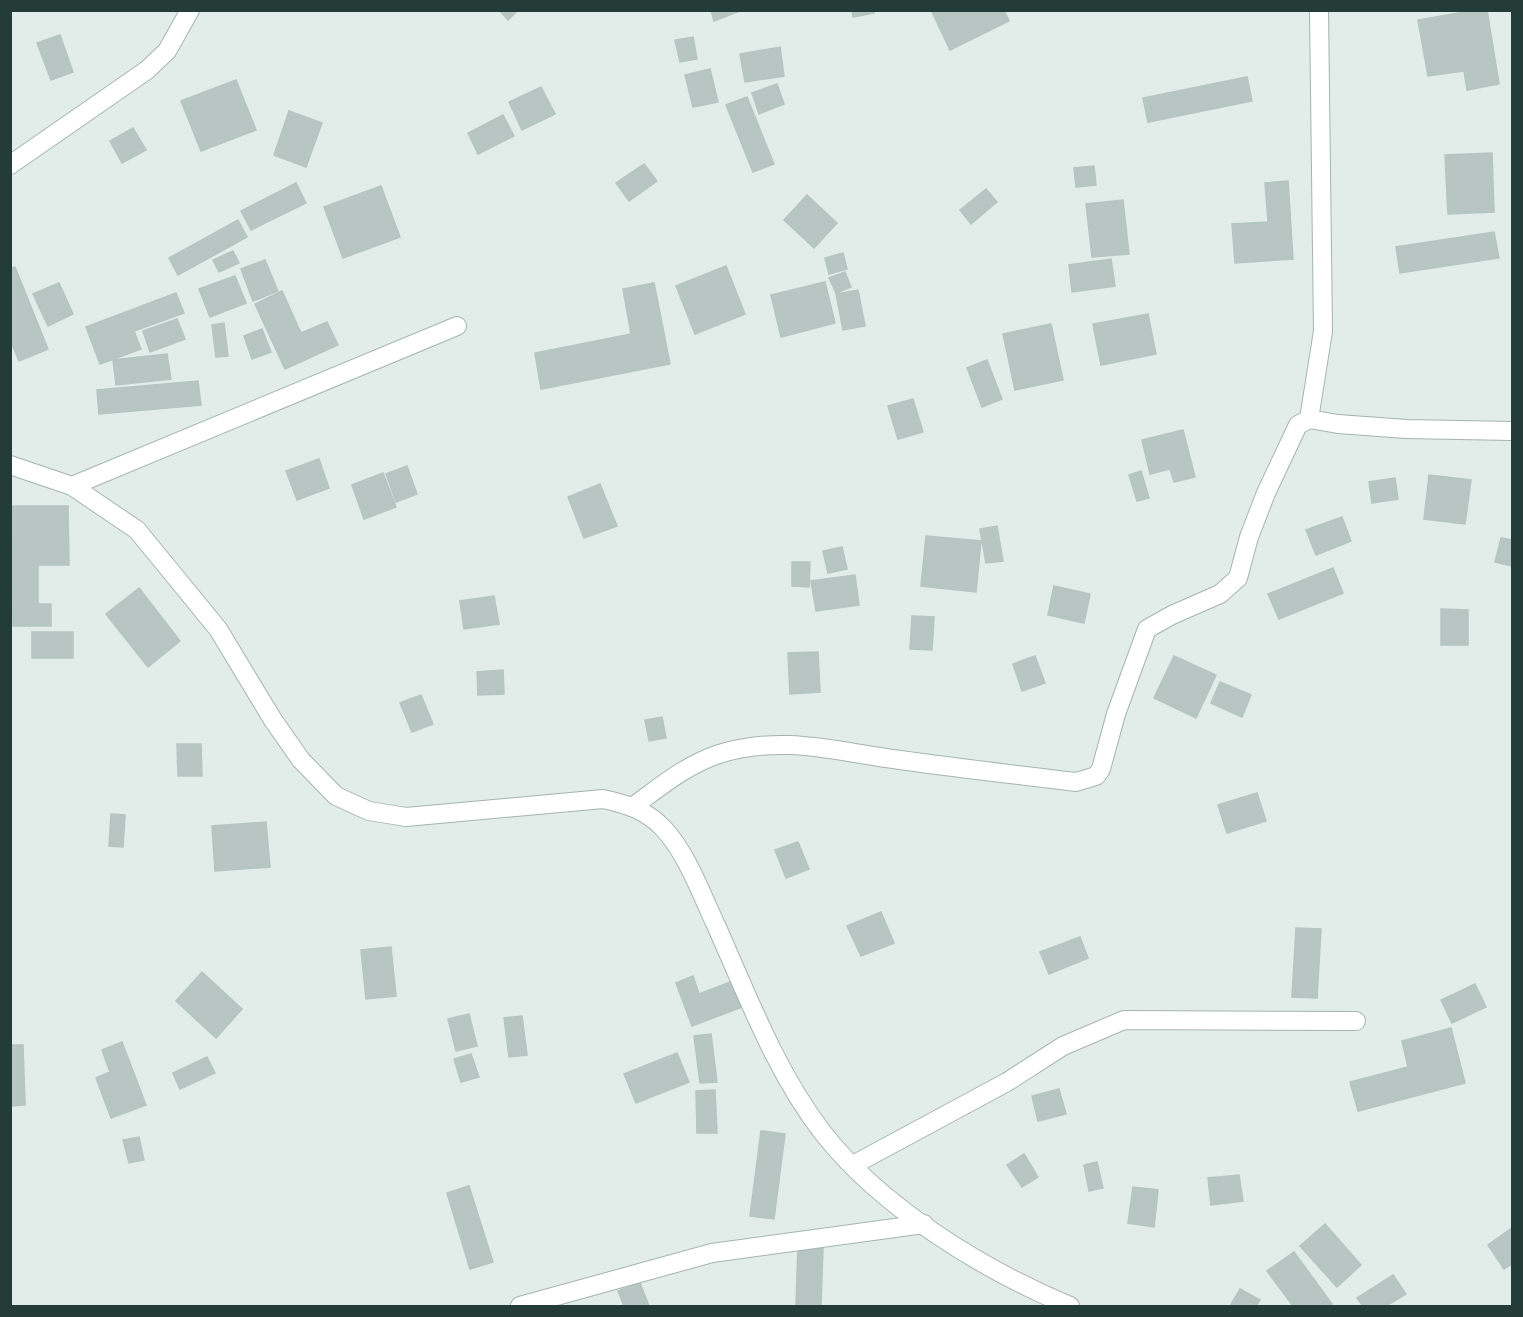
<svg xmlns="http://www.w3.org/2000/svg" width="1523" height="1317" viewBox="0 0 1523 1317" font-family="Barlow,sans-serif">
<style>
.building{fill:#b7c6c2;stroke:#b5c5c0;stroke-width:1.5}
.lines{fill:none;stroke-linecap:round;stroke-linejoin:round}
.street-casing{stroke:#a5b4b0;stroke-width:20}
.street{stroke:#fff;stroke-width:18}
</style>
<rect width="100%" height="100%" fill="#e2ece8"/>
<path class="building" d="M499,10H518L508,20Z
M711,10H742L714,21Z
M852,10H874V13L853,17Z
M931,10H1004L1009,21L950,50Z
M1476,10H1487L1499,84L1467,90L1464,71L1428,76L1418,20Z
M60,35L73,72L51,80L37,43Z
M693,37L697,59L680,62L675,40Z
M780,47L784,76L745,82L740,54Z
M710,69L718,102L693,107L685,75Z
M1247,77L1252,101L1148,122L1143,98Z
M236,80L256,130L201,151L181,101Z
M777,84L784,104L759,114L752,93Z
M541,87L555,114L522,130L509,102Z
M747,97L774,164L753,172L726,105Z
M289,111L322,123L306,167L274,155Z
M503,115L514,136L478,154L468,133Z
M133,128L146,150L122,163L110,141Z
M1492,153L1494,212L1448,214L1445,155Z
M644,164L657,181L629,201L616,183Z
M1094,166L1096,185L1076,187L1074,168Z
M1288,181L1293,259L1235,263L1232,224L1268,222L1265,183Z
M296,183L306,203L251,230L241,211Z
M381,186L400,237L343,258L324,207Z
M986,189L997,202L971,224L960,210Z
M807,195L837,223L814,248L784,220Z
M1123,200L1129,254L1092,257L1086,204Z
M238,220L247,237L178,275L169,258Z
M1494,232L1499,258L1400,273L1396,247Z
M233,251L239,263L219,272L213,260Z
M843,253L847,269L829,274L825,258Z
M1111,259L1115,286L1072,292L1069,265Z
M265,260L278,291L253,301L241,269Z
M726,266L745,314L695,334L676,286Z
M15,267L48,349L19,361L10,339V268Z
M845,272L851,287L836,293L829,278Z
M235,276L246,303L210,317L199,289Z
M825,282L835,323L781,337L771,295Z
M59,283L73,314L48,326L33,294Z
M654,283L670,364L541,389L535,353L631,334L623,289Z
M858,290L865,326L843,330L836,294Z
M282,291L301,333L327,322L338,345L285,369L255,304Z
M176,293L184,313L134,331L141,349L100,364L86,327Z
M1148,314L1156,354L1101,365L1093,324Z
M177,319L185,339L150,352L143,331Z
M224,323L228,356L216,357L212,325Z
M1051,324L1063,380L1015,390L1003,334Z
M262,329L271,352L252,359L244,336Z
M167,354L171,379L116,385L113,360Z
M987,360L1002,399L982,407L967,368Z
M198,381L201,405L99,414L97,390Z
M913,399L923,432L898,439L888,406Z
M1183,430L1195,477L1174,482L1170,469L1150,474L1142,440Z
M319,459L329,488L297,500L286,471Z
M407,466L417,494L396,502L386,474Z
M1141,471L1149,498L1137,501L1129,475Z
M383,473L396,507L364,519L352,485Z
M1429,475L1471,480L1465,524L1424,519Z
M1395,478L1398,499L1372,503L1369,482Z
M600,484L617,526L584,538L568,497Z
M12,506H68L69,565H38V604H51V626H13Z
M1342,517L1351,541L1316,555L1306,530Z
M997,526L1003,561L986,563L980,529Z
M926,536L981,541L976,592L921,586Z
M1501,538L1512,540V566L1495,562Z
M842,547L847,569L828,573L823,551Z
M792,562H810L809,587L792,586Z
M1333,568L1343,593L1279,619L1268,594Z
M855,575L859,605L816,611L811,581Z
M1054,586L1090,594L1084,623L1048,615Z
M139,588L180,641L148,667L106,614Z
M494,596L499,624L464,629L460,601Z
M1441,609L1468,610V645H1441Z
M912,616L934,617L932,650L910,649Z
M32,632H73V658H32Z
M818,652L820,692L790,694L788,653Z
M1035,656L1045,683L1022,691L1013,664Z
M1174,656L1216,675L1196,718L1154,698Z
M503,670L504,694L478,695L477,672Z
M1220,682L1251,695L1242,717L1211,703Z
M421,695L433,724L412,732L400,703Z
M662,717L666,738L649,741L645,720Z
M177,744H201L202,776H178Z
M1257,793L1266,821L1227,833L1218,805Z
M111,814L125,815L123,847L109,846Z
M266,822L270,867L215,871L212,826Z
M798,842L809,869L786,878L775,850Z
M881,912L894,943L861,956L847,926Z
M1296,928L1321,929L1317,998L1292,997Z
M1080,937L1088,958L1049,974L1040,952Z
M391,947L396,996L366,999L361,950Z
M202,972L242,1009L216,1038L176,1001Z
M693,976L699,994L733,981L742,1007L692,1026L676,983Z
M1475,984L1486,1007L1452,1023L1441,1000Z
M469,1014L477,1046L456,1051L448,1019Z
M522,1016L527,1055L509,1057L504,1018Z
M1451,1028L1465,1083L1358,1111L1350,1082L1408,1067L1402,1041Z
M711,1034L717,1082L700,1083L694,1036Z
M122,1042L146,1105L111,1118L96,1078L110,1072L102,1050Z
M10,1045H23L25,1105L10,1106Z
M677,1053L689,1082L636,1103L624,1074Z
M471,1054L479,1077L461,1082L454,1059Z
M207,1057L215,1073L180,1089L173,1073Z
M1059,1089L1066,1114L1038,1121L1032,1096Z
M715,1090L717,1133H697L696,1091Z
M761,1131L785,1134L774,1219L750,1216Z
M139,1137L144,1160L129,1163L123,1140Z
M1024,1154L1038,1177L1022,1187L1007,1165Z
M1097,1162L1103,1188L1089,1191L1084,1165Z
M1239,1175L1243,1201L1211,1205L1208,1178Z
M469,1186L493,1262L470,1269L447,1193Z
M1133,1187L1158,1190L1154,1227L1128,1223Z
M1325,1224L1361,1265L1337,1287L1300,1246Z
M1512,1228V1264L1504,1269L1488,1245Z
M798,1245L823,1247L821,1306H796Z
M1294,1252L1332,1304L1328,1306H1293L1267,1271Z
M1393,1275L1406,1294L1386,1306H1363L1357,1298Z
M640,1283L649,1306H624L618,1291Z
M1240,1289L1260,1300L1256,1306H1230Z"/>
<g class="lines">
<g class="street-casing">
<path id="street" d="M10,165L147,70L167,51L190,10
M1309,419L1323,331L1319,10
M10,465L72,486L137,530L218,629L273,720L301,760L336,796L369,811L406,817L603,799C626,804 646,810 663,828C686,852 701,893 715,923C747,994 775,1071 823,1133C881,1207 983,1270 1070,1306
M72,486L457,326
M634,806C661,786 686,765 719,754C783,734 837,752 900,760C958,768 1017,775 1076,782L1096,776L1101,769L1116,714L1147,629L1172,615L1220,594L1238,578L1249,537L1266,493L1298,425L1309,419L1338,424L1406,429L1512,431
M853,1165L1007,1082L1063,1046L1124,1020L1356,1021
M520,1306L712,1253L924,1224"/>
</g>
<use href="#street" class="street"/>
</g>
<rect width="1523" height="1317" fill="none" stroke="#233c38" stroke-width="24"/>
</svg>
